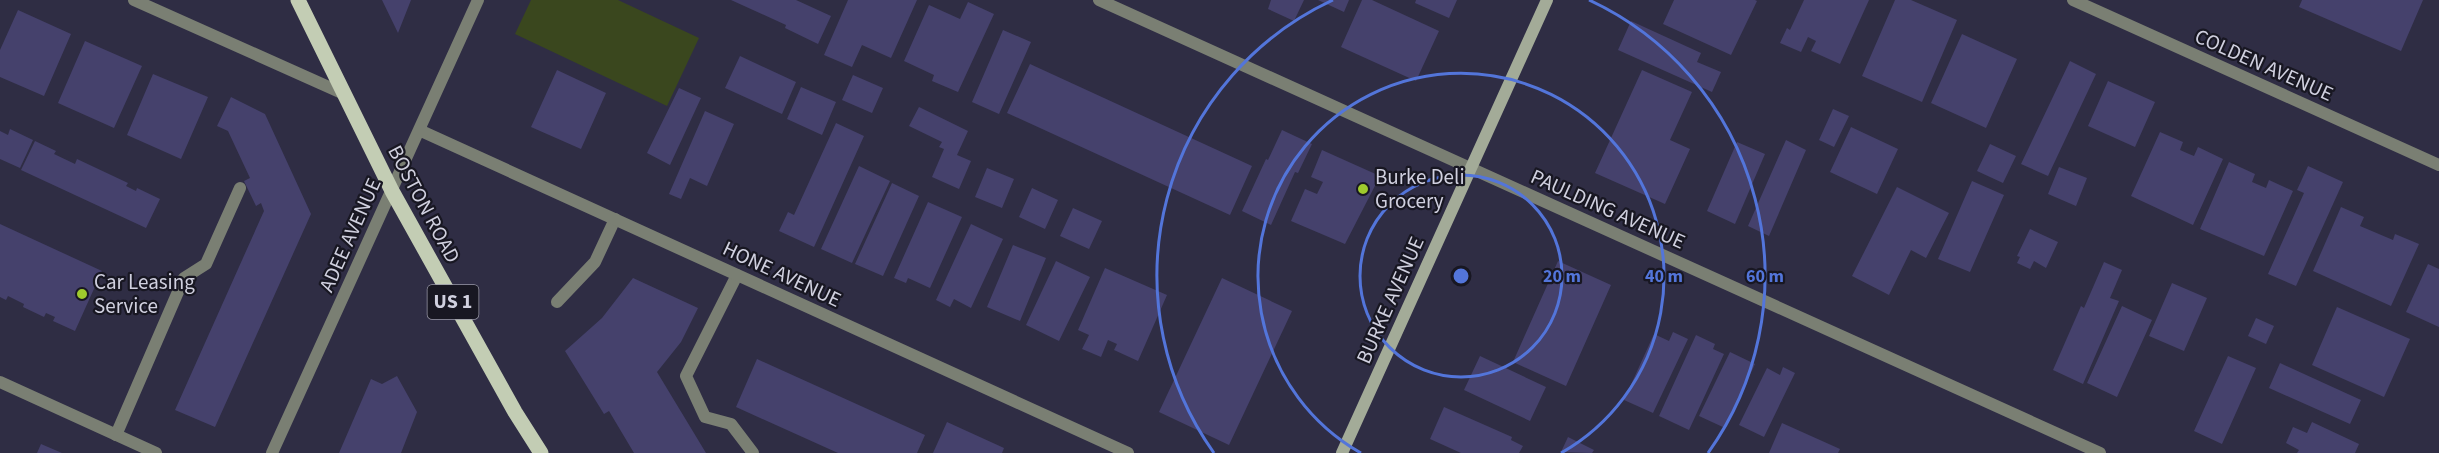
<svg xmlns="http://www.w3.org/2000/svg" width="2439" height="453" viewBox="0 0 2439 453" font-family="'Source Sans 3',sans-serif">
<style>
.green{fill:#3a471e}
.building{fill:#45416c}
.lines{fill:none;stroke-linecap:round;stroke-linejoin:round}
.service{stroke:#7a7f73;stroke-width:12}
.minor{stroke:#7a7f73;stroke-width:12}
.secondary{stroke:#a3ab98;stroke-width:12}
.primary{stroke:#c3cdb4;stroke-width:15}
.ring{fill:none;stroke:#5375da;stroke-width:3}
.poi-dot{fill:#9fca2d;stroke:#181722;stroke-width:2}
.labels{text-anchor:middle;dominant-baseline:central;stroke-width:4.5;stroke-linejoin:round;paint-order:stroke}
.shield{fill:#181722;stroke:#9998a6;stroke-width:1.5}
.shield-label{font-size:20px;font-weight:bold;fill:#d0d0df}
.street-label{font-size:21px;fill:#d0d0df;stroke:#181722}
.poi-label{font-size:21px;fill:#d0d0df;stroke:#181722;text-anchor:start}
.centre{fill:#5375da;stroke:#181722;stroke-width:3}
.ring-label{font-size:18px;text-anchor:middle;font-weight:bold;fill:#5375da;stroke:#181722;stroke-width:4.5;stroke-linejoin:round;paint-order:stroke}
</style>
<rect width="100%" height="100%" fill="#2f2d44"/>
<path class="green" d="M531,0H618L699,38L667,106L515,34Z"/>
<path class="building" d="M382,0H411L398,33Z
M731,0H796L831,16L818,44L785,28L786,25Z
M848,0H917L891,58L862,45L852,67L824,55Z
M1271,0H1304L1294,21L1268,9Z
M1318,0H1349L1344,12Z
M1362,0H1372L1439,31L1416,81L1341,47Z
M1416,0H1457L1449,18L1415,3Z
M1674,0H1755L1757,1L1731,55L1663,24Z
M1804,0H1869L1840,64L1811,51L1816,41L1808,37L1801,52L1780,43L1787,28L1790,30Z
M1895,0H1911L1957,20L1922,102L1862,76Z
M2302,0H2423L2401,51L2299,7Z
M968,2L994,14L958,92L932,81L934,75L904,61L929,5L960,19Z
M18,10L71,34L44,96L0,77V50Z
M1631,21L1701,53L1697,62L1721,72L1712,92L1618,50Z
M1003,30L1031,42L999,114L972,102Z
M1962,34L2017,59L1986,128L1931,103Z
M85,41L142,66L114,128L58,103Z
M740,56L796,82L782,114L725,88Z
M2070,61L2096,74L2048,176L2021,164Z
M1030,64L1252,166L1230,215L1007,113Z
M557,70L606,93L581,149L531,127Z
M1642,70L1692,92L1670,140L1690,149L1665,204L1595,173Z
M153,74L208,97L181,159L127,135Z
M853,75L883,88L872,113L842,100Z
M2108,81L2155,102L2135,147L2088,126Z
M801,87L836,102L822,135L787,119Z
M679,88L701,98L670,165L647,153Z
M231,97L265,114L311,214L215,427L175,410L264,211L261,203L256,206L244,181L250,178L228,131L217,126Z
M919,107L968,131L957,155L971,161L959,189L932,177L944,149L939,147L942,142L909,126Z
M1833,109L1849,116L1834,147L1819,140Z
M705,111L734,124L707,186L690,178L681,199L669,194Z
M836,123L864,136L814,247L779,231L788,212L794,215Z
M1851,127L1898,149L1877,194L1830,172Z
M10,129L33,140L20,168L0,159V131L8,135Z
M1282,130L1312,144L1298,173L1295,172L1271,225L1242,211L1266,159L1268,160Z
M2160,132L2183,142L2180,150L2189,154L2194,156L2198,147L2223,159L2193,225L2131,196Z
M1786,140L1806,150L1769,236L1748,226Z
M35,141L56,151L54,154L75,164L77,159L128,183L126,186L136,191L137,188L160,199L146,228L21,170Z
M1737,142L1765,154L1735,224L1707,211Z
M1990,144L2016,156L2003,183L1977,171Z
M1322,150L1380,176L1345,244L1291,221L1305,189L1317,194L1323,182L1311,177Z
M2229,162L2255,174L2252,182L2266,188L2269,180L2293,191L2264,256L2200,229Z
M859,166L890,181L852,263L821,249Z
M2308,166L2343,182L2296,286L2268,274L2304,193L2297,190Z
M2059,167L2087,178L2076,206L2048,194Z
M987,168L1014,179L1002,208L975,197Z
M1972,181L2004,195L1970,272L1938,259Z
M892,183L919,196L883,276L855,264Z
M1897,187L1949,213L1926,258L1911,250L1889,295L1852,276Z
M1032,188L1058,200L1045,229L1019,217Z
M928,202L962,217L930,288L908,278L906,283L894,278Z
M2341,207L2364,217L2360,226L2393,240L2395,234L2419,244L2391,306L2313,271Z
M1073,208L1102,221L1089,249L1060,236Z
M0,224L102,271L75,331L53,321L55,317L46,313L44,317L23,307L24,304L8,296L6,300L0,297Z
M971,224L1003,239L971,308L954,299L950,307L936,300Z
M2030,229L2058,242L2046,268L2034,261L2030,269L2017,263L2020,257L2017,256Z
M1013,245L1046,258L1020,321L987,307Z
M1056,261L1090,277L1059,341L1026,325Z
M1558,261L1611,285L1566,386L1513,362Z
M2104,262L2122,270L2110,298L2119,301L2083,384L2053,370L2081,306L2084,308Z
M2428,264L2439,269V327L2406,312Z
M1105,268L1167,295L1138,361L1114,350L1117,344L1108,340L1101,357L1082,349L1089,335L1078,330Z
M633,278L698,308L681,342L657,372L706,453H634L609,411L604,414L565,351L602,318Z
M1222,278L1292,311L1229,445L1159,412Z
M2172,283L2207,298L2184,351L2149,336Z
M2122,306L2152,320L2117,397L2087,383Z
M2337,307L2410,339L2384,397L2312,365Z
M2256,318L2274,326L2266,344L2248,336Z
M1673,332L1688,339L1653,413L1624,400L1654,334L1669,341Z
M1696,335L1715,344L1713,349L1724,354L1689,430L1659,416Z
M1730,352L1755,364L1725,428L1699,416Z
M1480,356L1546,387L1530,421L1464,390Z
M2228,356L2256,368L2222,444L2194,431Z
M757,359L925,435L917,453H838L736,407Z
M2280,363L2361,400L2350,424L2269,388Z
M1783,367L1795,373L1764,437L1739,425L1767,368L1780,375Z
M397,376L417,412L401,453H339L371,379L382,384Z
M1444,407L1512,437L1511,440L1523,446L1519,453H1461L1430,439Z
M947,422L1004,448L1002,453H933Z
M2312,422L2359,444L2355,453H2297L2299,450L2286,443L2293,427L2307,433Z
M1782,423L1840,449L1838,453H1769Z
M1568,437L1594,450L1592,453L1561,452Z
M41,444L62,453H37Z"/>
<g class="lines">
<path class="service" d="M737,275L686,376L705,417L731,424L753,453
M557,302L595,262L615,219
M116,435L184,278L206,264L240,188"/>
<path class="minor" d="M134,0L342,93
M1099,0L2100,453
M2073,0L2439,165
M419,130L1128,453
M0,382L156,453
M272,453L478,0"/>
<path class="secondary" d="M1342,453L1547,0"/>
<path class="primary" d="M298,0L392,191L515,412L541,453"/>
</g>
<g class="ring">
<circle cx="1461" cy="276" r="101"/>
<path d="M1361 453A203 203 0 1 1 1561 453"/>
<path d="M1214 453A304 304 0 0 1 1333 0M1589 0A304 304 0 0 1 1708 453"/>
</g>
<g class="poi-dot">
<circle cx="1363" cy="189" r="6"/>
<circle cx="82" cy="294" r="6"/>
</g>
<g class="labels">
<rect class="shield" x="427.5" y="285" width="51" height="34" rx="4.5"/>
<g class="shield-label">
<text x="453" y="302">US 1</text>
</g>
<g class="street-label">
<text transform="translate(2264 65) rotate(24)">COLDEN AVENUE</text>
<text transform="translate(424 204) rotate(62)">BOSTON ROAD</text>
<text transform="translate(1608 209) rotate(24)">PAULDING AVENUE</text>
<text transform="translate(350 235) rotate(-66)">ADEE AVENUE</text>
<text transform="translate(782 274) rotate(25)">HONE AVENUE</text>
<text transform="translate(1390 300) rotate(-66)">BURKE AVENUE</text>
</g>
<g class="poi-label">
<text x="1375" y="177">Burke Deli<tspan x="1375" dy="24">Grocery</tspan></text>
<text x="94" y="282">Car Leasing<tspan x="94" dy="24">Service</tspan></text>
</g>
</g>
<circle cx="1461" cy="276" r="9" class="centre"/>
<g class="ring-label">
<text x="1562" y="282">20 m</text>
<text x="1664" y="282">40 m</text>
<text x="1765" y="282">60 m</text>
</g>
</svg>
